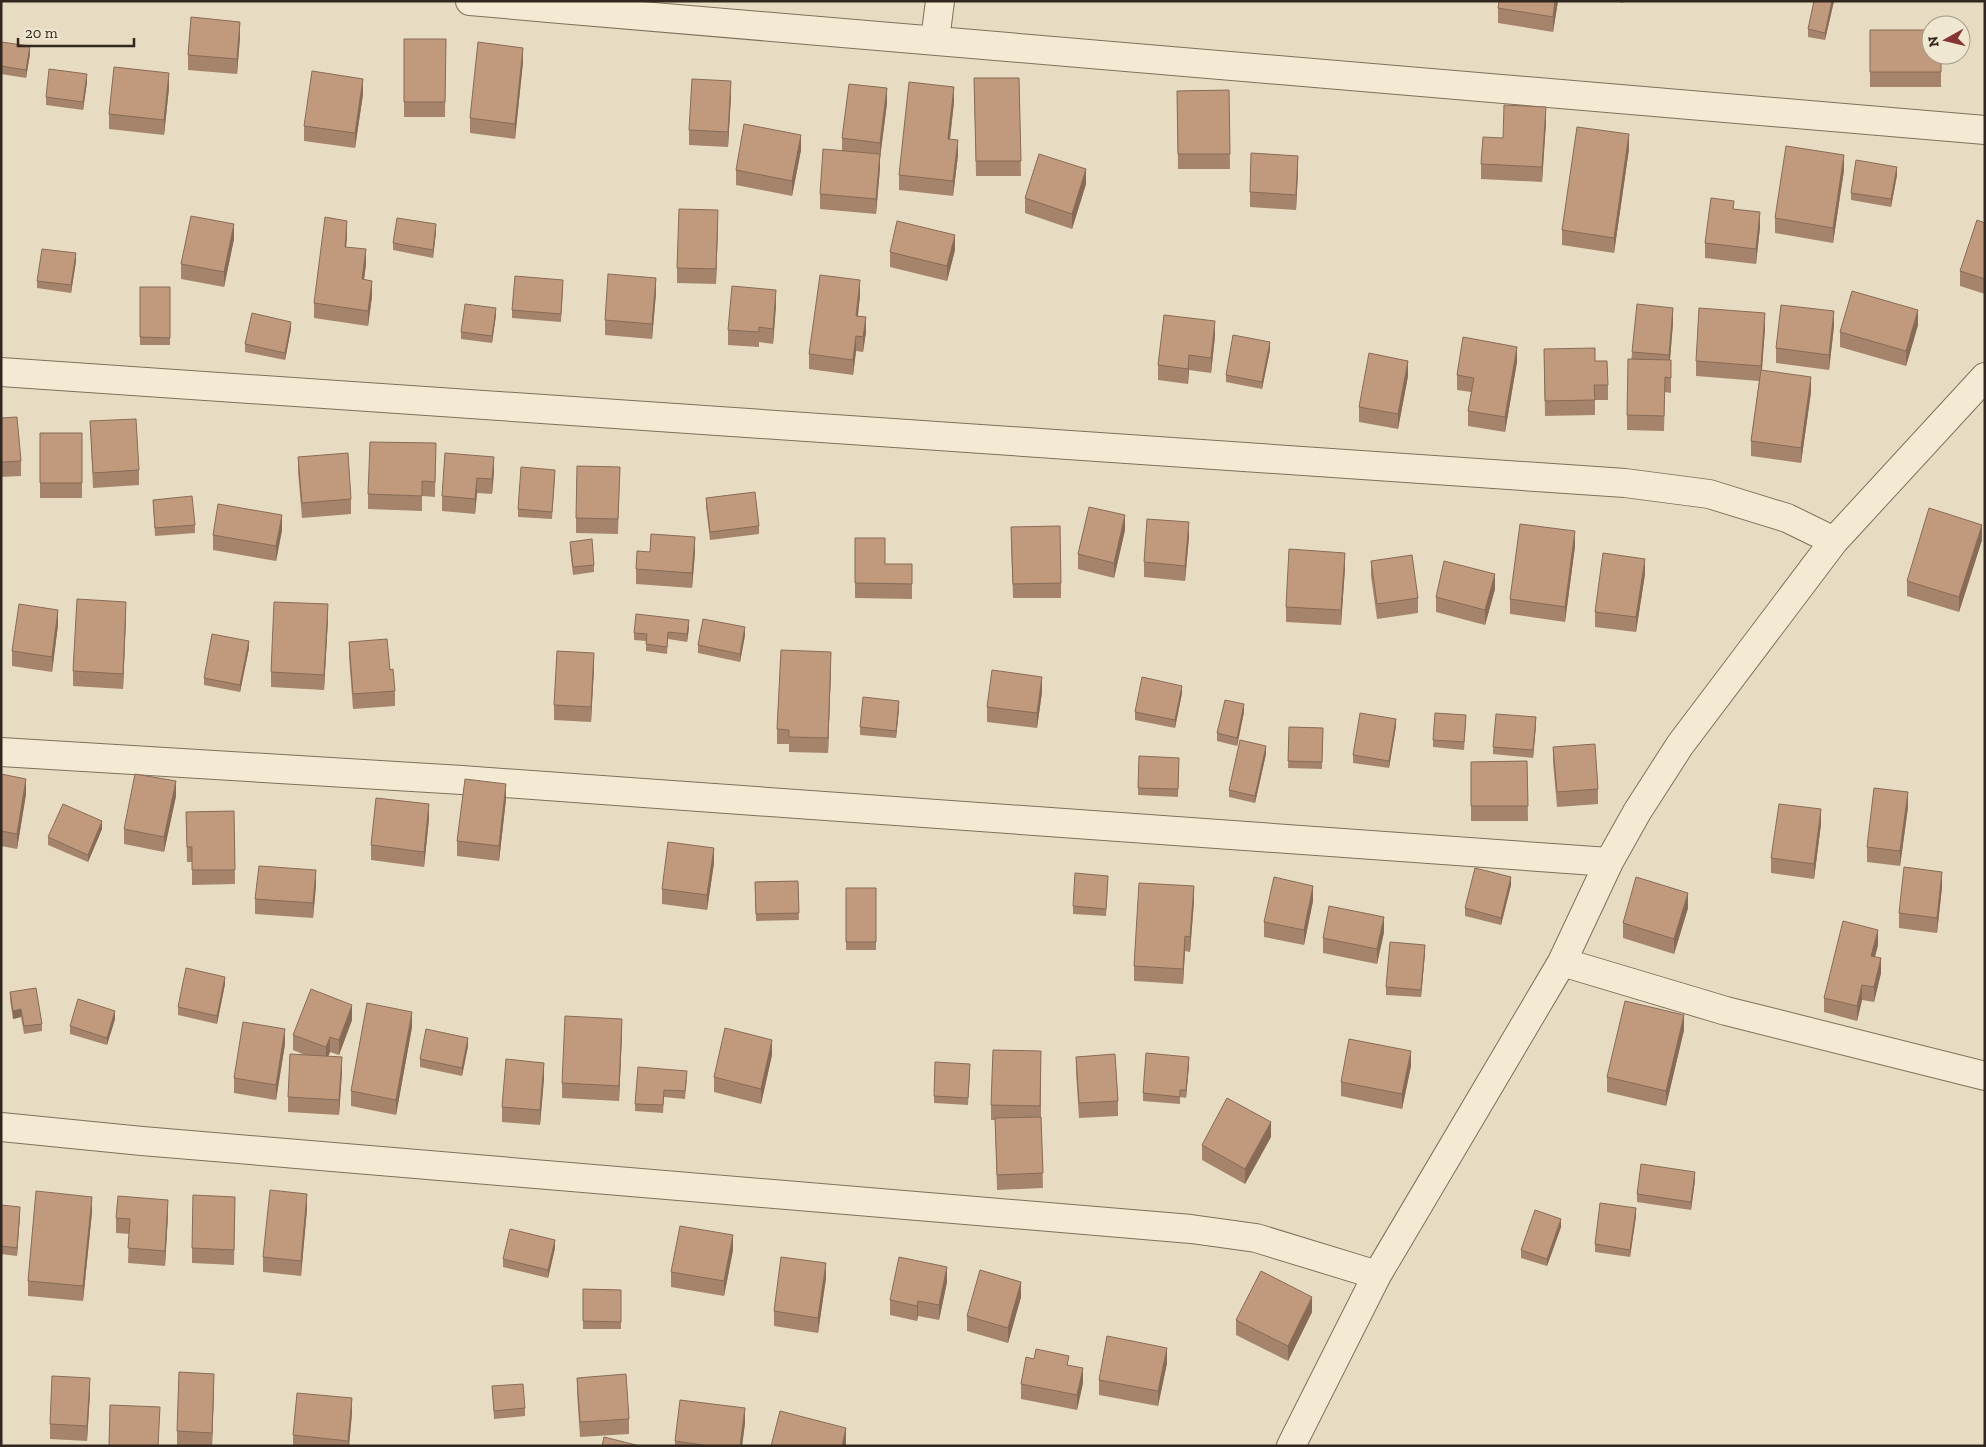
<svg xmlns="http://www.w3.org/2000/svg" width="1986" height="1447" viewBox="0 0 1986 1447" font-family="'Zilla Slab',serif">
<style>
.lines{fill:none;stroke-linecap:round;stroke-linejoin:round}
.minor-casing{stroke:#7f6f5b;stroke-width:30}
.minor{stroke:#f4ead4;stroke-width:28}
.wall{fill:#a6846b}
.shaded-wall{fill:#876b57}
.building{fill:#c1997c;stroke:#876b57}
</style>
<rect width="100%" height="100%" fill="#e7dcc2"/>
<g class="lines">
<g class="minor-casing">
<path id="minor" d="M470,1L560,9L561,1
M560,9L1985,130
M935,40L940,1
M1,372L1625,483L1709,494L1787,518L1834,541
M1,752L462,780L1609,862
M1562,962L1726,1011L1985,1076
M1,1127L142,1141L1191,1229L1256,1238L1377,1275
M1291,1446L1377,1275L1562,962L1609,862L1637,812L1680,745L1834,541L1985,377"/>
</g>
<use href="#minor" class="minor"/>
</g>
<path class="wall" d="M1499,1H1558L1553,32L1498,23V8Z
M1614,1H1624L1623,3Z
M1814,1H1834L1825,40L1808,37V29Z
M1870,30L1941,55V87H1870Z
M240,37L237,74L188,70V55Z
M404,39H446L445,117H404Z
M1,42L30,54L26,78L1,74Z
M523,62L515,139L470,133V118Z
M974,78H1019L1021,176H976Z
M87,82L83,110L46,105V97Z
M169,88L164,135L109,129V114Z
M1229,90L1230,169H1178L1177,91Z
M363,94L355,148L304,141V126Z
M731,96L728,147L689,145V130Z
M954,102L950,140L958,155L953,196L899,190V175Z
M887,103L880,158V168L876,214L820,209V194L842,151V138Z
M1546,122L1542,182L1481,179V164L1503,138Z
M1629,149L1614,253L1562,245V230Z
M801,150L792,196L736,185V170Z
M1844,170L1833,243L1775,233V218Z
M1298,171L1296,210L1250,207V192Z
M1897,175L1891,207L1851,200V193Z
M1086,184L1072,229L1025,213V198Z
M1985,223V294L1960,286V271Z
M718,225L716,284L677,283V268Z
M1760,227L1756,264L1705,258V243Z
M436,232L433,258L393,250V243Z
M347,236L346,247L366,264L364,280L372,296L368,326L314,318V303Z
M234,239L224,287L181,279V264Z
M955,250L947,281L890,267V252Z
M76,261L71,293L37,288V281Z
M140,287H170V345H140Z
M563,288L561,322L512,318V310Z
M656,293L652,339L605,335V320Z
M860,295L858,316L866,332L863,352L856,351L853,375L809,369V354Z
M776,305L773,344L759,342V347L728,345V330Z
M496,315L492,343L461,339V332Z
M1673,323L1670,360L1671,375V393L1665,392L1664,431L1627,430V415L1632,352Z
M1918,325L1906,366L1840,347V332Z
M1834,326L1829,370L1776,363V348Z
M1765,328L1762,370L1811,392L1801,463L1751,456V441L1759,381L1696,376V361Z
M291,329L285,360L245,352V344Z
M1215,336L1211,373L1189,370L1188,384L1158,380V365Z
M1544,349L1595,361L1608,385V400H1595V415L1545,416Z
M1270,350L1262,389L1226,382V375Z
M1517,362L1505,432L1468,426V411L1471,392L1457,390V375Z
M1408,376L1398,429L1359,422V407Z
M1,418L21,461V476L1,477Z
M90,421L139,470V485L93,488Z
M40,433H82V498H40Z
M436,443L435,497L422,496V511L368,509V494Z
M445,453L494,472L492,494L477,493L475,514L442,511V496Z
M298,457L351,499V514L302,518L298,472Z
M620,467L618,534L576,533V518Z
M555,477L552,519L518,517V509Z
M706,498L759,526V534L710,540L706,506Z
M153,500L195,525V533L155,536Z
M282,530L276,561L213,550V535Z
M1125,530L1114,578L1078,569V554Z
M1189,537L1185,581L1144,577V562Z
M855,538L885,564H912V599L855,598Z
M1982,540L1959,612L1907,596V581Z
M570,542L594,565V572L573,575L570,549Z
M1011,542L1061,583V598H1013Z
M1575,546L1565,622L1510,614V599Z
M650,552H695L692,588L636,584V569Z
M1371,561L1418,598V613L1377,619L1371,576Z
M1345,568L1341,625L1286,622V607Z
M1645,574L1636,632L1595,627V612Z
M1495,589L1485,625L1436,612V597Z
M126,617L123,689L73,686V671Z
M328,619L324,690L271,687V672Z
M58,625L52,672L12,666V651Z
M689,628L687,642L668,639L667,654L646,651V641L634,640V633Z
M745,635L740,662L698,653V645Z
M349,642L390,670L395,691V706L353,709L349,657Z
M249,648L240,692L204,685V678Z
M831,667L828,753L789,752V744H777V729Z
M594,668L591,722L554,720V705Z
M1042,692L1037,728L987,722V707Z
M1182,693L1175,728L1135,720V712Z
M899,709L896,738L860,735V727Z
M1244,712L1237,746L1217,741V733Z
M1466,722L1464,750L1433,747V740Z
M1536,725L1533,758L1493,754V747Z
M1396,726L1389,768L1353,763V755Z
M1289,727L1323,728L1322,769L1288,768Z
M1553,747L1598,789V804L1557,807L1553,762Z
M1266,754L1255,803L1229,797V790Z
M1139,756L1179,766L1178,797L1138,795Z
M1527,761L1528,821H1471V762Z
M1,774L26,794L17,849L1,846Z
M176,796L164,852L124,844V829Z
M506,799L499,861L457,856V841Z
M1908,807L1900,866L1867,862V847Z
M234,811L235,884L192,885V862H187L186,812Z
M429,819L424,867L371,860V845Z
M1821,824L1814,879L1771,873V858Z
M102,829L88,862L48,845V837Z
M714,863L707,910L662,904V889Z
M798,881L799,920L756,921L755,882Z
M1108,883L1106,916L1073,914V906Z
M316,885L313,918L255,914V899Z
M1511,885L1501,925L1465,916V908Z
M1942,887L1937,933L1899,928V913Z
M846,888H876V950H846Z
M1194,901L1190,952L1185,951L1183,984L1134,981V966Z
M1313,901L1304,945L1264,937V922Z
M1688,908L1674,954L1623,938V923Z
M1384,932L1377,964L1323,953V938Z
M1878,945L1875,957L1881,973L1874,1002L1862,1000L1857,1021L1824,1012V998Z
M1425,953L1421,997L1386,995V987Z
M225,984L217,1024L178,1015V1007Z
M10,992L42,1024V1031L24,1034L21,1017L13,1019L10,1000Z
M115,1019L107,1045L70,1034V1026Z
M352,1020L339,1055L330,1052L328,1056L342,1072L339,1115L288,1112V1097L305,1055L293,1050V1035Z
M412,1027L396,1115L351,1106V1091Z
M1684,1030L1666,1106L1607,1092V1077Z
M622,1034L619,1101L562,1098V1083Z
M285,1044L276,1100L234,1093V1078Z
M468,1046L462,1076L420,1067V1059Z
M1041,1051V1117L1043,1188L997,1190L995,1120H991V1105Z
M772,1055L761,1104L714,1092V1077Z
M1076,1057L1118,1101V1116L1079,1118L1076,1072Z
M1189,1065L1186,1098L1180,1097V1104L1143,1101V1093Z
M1411,1066L1402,1109L1341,1096V1082Z
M970,1072L968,1105L934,1103V1096Z
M544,1078L540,1125L502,1122V1107Z
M687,1079L685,1099L664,1097L663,1113L635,1111V1104Z
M1271,1137L1245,1184L1202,1160V1145Z
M1695,1180L1691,1210L1637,1202V1194Z
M1,1205L20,1214L17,1256L1,1254Z
M307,1209L301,1276L263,1272V1257Z
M92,1212L83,1301L28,1296V1281Z
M235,1212L234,1265L192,1263V1248Z
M168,1215L165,1266L128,1263L129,1234L116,1233V1218Z
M1636,1216L1630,1257L1595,1252V1244Z
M1561,1227L1547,1266L1521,1258V1250Z
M555,1248L548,1278L503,1267V1259Z
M733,1250L724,1296L671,1287V1272Z
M826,1278L818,1333L774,1326V1311Z
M947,1282L939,1320L918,1316L917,1321L890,1315V1300Z
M583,1289L621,1290V1329H583Z
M1021,1297L1008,1343L967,1331V1316Z
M1312,1312L1288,1361L1236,1335V1320Z
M1034,1359L1069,1365L1083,1383L1077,1410L1021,1399V1384Z
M1167,1363L1158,1406L1099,1395V1380Z
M577,1378L629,1419V1434L580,1437L577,1393Z
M492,1386L525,1408V1416L494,1419Z
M214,1389L212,1446H177V1431Z
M90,1393L87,1441L50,1439V1424Z
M352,1413L349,1446H293V1435Z
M745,1423L742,1446H675V1441Z"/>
<path class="shaded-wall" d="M1555,1H1558L1553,32V17Z
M1832,1H1834L1825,40V33Z
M240,22V37L237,74V59Z
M30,46V54L26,78V70Z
M523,48V62L515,139V124Z
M169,73V88L164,135V120Z
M87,74V82L83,110V102Z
M363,79V94L355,148V133Z
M731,81V96L728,147V132Z
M954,87V102L948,154V139Z
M887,88V103L880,158V143Z
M1546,107V122L1542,182V167Z
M1629,134V149L1614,253V238Z
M801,135V150L792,196V181Z
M958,140V155L953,196V181Z
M880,154V168L876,214V199Z
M1844,155V170L1833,243V228Z
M1298,156V171L1296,210V195Z
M1897,167V175L1891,207V199Z
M1086,169V184L1072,229V214Z
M718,210V225L716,284V269Z
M1760,212V227L1756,264V249Z
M347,221V236L345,262V247Z
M234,224V239L224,287V272Z
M436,224V232L433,258V250Z
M955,235V250L947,281V266Z
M366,249V264L362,294V279Z
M76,253V261L71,293V285Z
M656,278V293L652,339V324Z
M860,280V295L856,331V316Z
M372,281V296L368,326V311Z
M776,290V305L773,344V329Z
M496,308V315L492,343V336Z
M1673,308V323L1669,370V355Z
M1918,310V325L1906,366V351Z
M1834,311V326L1829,370V355Z
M1765,313V328L1761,381V366Z
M866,317V332L863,352V337Z
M1215,321V336L1211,373V358Z
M291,322V329L285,360V353Z
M856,336V351L853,375V360Z
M1270,342V350L1262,389V382Z
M1517,347V362L1505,432V417Z
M1189,355V370L1188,384V369Z
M1408,361V376L1398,429V414Z
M1811,377V392L1801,463V448Z
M494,457V472L492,494V479Z
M477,478V493L475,514V499Z
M282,515V530L276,561V546Z
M1125,515V530L1114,578V563Z
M1189,522V537L1185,581V566Z
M1982,525V540L1959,612V597Z
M1575,531V546L1565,622V607Z
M695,537V552L692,588V573Z
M1345,553V568L1341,625V610Z
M1645,559V574L1636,632V617Z
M1495,574V589L1485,625V610Z
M126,602V617L123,689V674Z
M328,604V619L324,690V675Z
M58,610V625L52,672V657Z
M689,620V628L687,642V634Z
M745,627V635L740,662V654Z
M249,641V648L240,692V685Z
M831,652V667L828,753V738Z
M594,653V668L591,722V707Z
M1042,677V692L1037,728V713Z
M1182,686V693L1175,728V720Z
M899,701V709L896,738V731Z
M1244,704V712L1237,746V738Z
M1536,717V725L1533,758V750Z
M1396,719V726L1389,768V761Z
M1266,746V754L1255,803V796Z
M26,779V794L17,849V834Z
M176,781V796L164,852V837Z
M506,784V799L499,861V846Z
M1908,792V807L1900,866V851Z
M429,804V819L424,867V852Z
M1821,809V824L1814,879V864Z
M102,821V829L88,862V855Z
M714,848V863L707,910V895Z
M316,870V885L313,918V903Z
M1942,872V887L1937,933V918Z
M1511,877V885L1501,925V918Z
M1194,886V901L1190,952V937Z
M1313,886V901L1304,945V930Z
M1688,893V908L1674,954V939Z
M1384,917V932L1377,964V949Z
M1878,930V945L1871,971V956Z
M1185,936V951L1183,984V969Z
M1425,945V953L1421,997V990Z
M1881,958V973L1874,1002V987Z
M225,977V984L217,1024V1016Z
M1862,985V1000L1857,1021V1006Z
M352,1005V1020L339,1055V1040Z
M21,1009V1017L13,1019V1011Z
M115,1011V1019L107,1045V1038Z
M412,1012V1027L396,1115V1100Z
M1684,1015V1030L1666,1106V1091Z
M622,1019V1034L619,1101V1086Z
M285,1029V1044L276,1100V1085Z
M330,1037V1052L326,1062V1047Z
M468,1038V1046L462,1076V1068Z
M772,1040V1055L761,1104V1089Z
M1411,1051V1066L1402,1109V1094Z
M342,1057V1072L339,1115V1100Z
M1189,1057V1065L1186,1098V1090Z
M544,1063V1078L540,1125V1110Z
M1271,1122V1137L1245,1184V1169Z
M1695,1172V1180L1691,1210V1202Z
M307,1194V1209L301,1276V1261Z
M92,1197V1212L83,1301V1286Z
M168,1200V1215L165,1266V1251Z
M20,1207V1214L17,1256V1248Z
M1636,1208V1216L1630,1257V1250Z
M1561,1219V1227L1547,1266V1259Z
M733,1235V1250L724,1296V1281Z
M555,1240V1248L548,1278V1270Z
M826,1263V1278L818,1333V1318Z
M947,1267V1282L939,1320V1305Z
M1021,1282V1297L1008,1343V1328Z
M1312,1297V1312L1288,1361V1346Z
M918,1301V1316L917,1321V1306Z
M1167,1348V1363L1158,1406V1391Z
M1083,1368V1383L1077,1410V1395Z
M214,1374V1389L212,1446V1433Z
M90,1378V1393L87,1441V1426Z
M352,1398V1413L349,1446H348Z
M745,1408V1423L742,1446H740Z
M846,1428V1446H842Z"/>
<path class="building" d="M1499,1H1555L1553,17L1498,8Z
M1814,1H1832L1825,33L1808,29Z
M191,17L240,22L237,59L188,55Z
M1870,30H1931V55H1941V72H1870Z
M404,39H446L445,102H404Z
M1,42L30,46L26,70L1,66Z
M478,42L523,48L515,124L470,118Z
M114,67L169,73L164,120L109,114Z
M49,69L87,74L83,102L46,97Z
M312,71L363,79L355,133L304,126Z
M974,78H1019L1021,161H976Z
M692,79L731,81L728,132L689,130Z
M909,82L954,87L948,139L958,140L953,181L899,175Z
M849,84L887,88L880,143L842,138Z
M1229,90L1230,154H1178L1177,91Z
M1504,105L1546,107L1542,167L1481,164L1483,137L1503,138Z
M744,124L801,135L792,181L736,170Z
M1577,127L1629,134L1614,238L1562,230Z
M1786,146L1844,155L1833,228L1775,218Z
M823,149L880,154L876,199L820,194Z
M1251,153L1298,156L1296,195L1250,192Z
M1039,154L1086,169L1072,214L1025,198Z
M1856,160L1897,167L1891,199L1851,193Z
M1711,198L1734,201L1733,209L1760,212L1756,249L1705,243Z
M679,209L718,210L716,269L677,268Z
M191,216L234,224L224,272L181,264Z
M325,217L347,221L345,247L366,249L362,279L372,281L368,311L314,303Z
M397,218L436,224L433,250L393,243Z
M1977,220L1985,223V279L1960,271Z
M897,221L955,235L947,266L890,252Z
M42,249L76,253L71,285L37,281Z
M608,274L656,278L652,324L605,320Z
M820,275L860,280L856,316L866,317L863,337L856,336L853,360L809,354Z
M515,276L563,280L561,314L512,310Z
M732,286L776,290L773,329L759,327V332L728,330Z
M140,287H170V338L140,337Z
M1852,291L1918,310L1906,351L1840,332Z
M465,304L496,308L492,336L461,332Z
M1637,304L1673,308L1669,355L1632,352Z
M1781,305L1834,311L1829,355L1776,348Z
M1699,308L1765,313L1761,366L1696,361Z
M252,313L291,322L285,353L245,344Z
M1164,315L1215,321L1211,358L1189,355L1188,369L1158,365Z
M1233,335L1270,342L1262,382L1226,375Z
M1463,337L1517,347L1505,417L1468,411L1474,378L1457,375Z
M1595,348V361H1607L1608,385H1594L1595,400L1545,401L1544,349Z
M1369,353L1408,361L1398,414L1359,407Z
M1628,359L1671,360V378L1665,377L1664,416L1627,415Z
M1761,370L1811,377L1801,448L1751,441Z
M17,417L21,461L1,462V418Z
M136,419L139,470L93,473L90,421Z
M40,433H82V483H40Z
M370,442L436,443L435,482L422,481V496L368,494Z
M348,453L351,499L302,503L298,457Z
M445,453L494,457L492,479L477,478L475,499L442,496Z
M577,466L620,467L618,519L576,518Z
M521,467L555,470L552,512L518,509Z
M755,492L759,526L710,532L706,498Z
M192,496L195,525L155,528L153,500Z
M218,504L282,515L276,546L213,535Z
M1089,507L1125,515L1114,563L1078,554Z
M1929,508L1982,525L1959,597L1907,581Z
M1147,519L1189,522L1185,566L1144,562Z
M1520,524L1575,531L1565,607L1510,599Z
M1060,526L1061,583L1013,584L1011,527Z
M651,534L695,537L692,573L636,569L637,551L650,552Z
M855,538H885V564H912V584L855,583Z
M592,539L594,565L573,567L570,542Z
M1289,549L1345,553L1341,610L1286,607Z
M1603,553L1645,559L1636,617L1595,612Z
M1412,555L1418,598L1377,604L1371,561Z
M1444,561L1495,574L1485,610L1436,597Z
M77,599L126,602L123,674L73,671Z
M274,602L328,604L324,675L271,672Z
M19,604L58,610L52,657L12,651Z
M636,614L689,620L687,634L668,632L667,647L646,644L647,634L634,633Z
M703,619L745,627L740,654L698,645Z
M212,634L249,641L240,685L204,678Z
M387,639L390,670L393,669L395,691L353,694L349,642Z
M781,650L831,652L828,738L789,737V730L777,729Z
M557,651L594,653L591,707L554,705Z
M992,670L1042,677L1037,713L987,707Z
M1142,677L1182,686L1175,720L1135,712Z
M863,697L899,701L896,731L860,727Z
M1225,700L1244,704L1237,738L1217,733Z
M1360,713L1396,719L1389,761L1353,755Z
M1435,713L1466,715L1464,742L1433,740Z
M1496,714L1536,717L1533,750L1493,747Z
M1289,727L1323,728L1322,762L1288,761Z
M1240,740L1266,746L1255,796L1229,790Z
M1595,744L1598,789L1557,792L1553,747Z
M1139,756L1179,758L1178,789L1138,788Z
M1527,761L1528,806H1471V762Z
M1,774L26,779L17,834L1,831Z
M135,774L176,781L164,837L124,829Z
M465,779L506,784L499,846L457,841Z
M1874,788L1908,792L1900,851L1867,847Z
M376,798L429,804L424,852L371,845Z
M63,804L102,821L88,855L48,837Z
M1779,804L1821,809L1814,864L1771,858Z
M234,811L235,870H192V847H187L186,812Z
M668,842L714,848L707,895L662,889Z
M259,866L316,870L313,903L255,899Z
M1904,867L1942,872L1937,918L1899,913Z
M1475,868L1511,877L1501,918L1465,908Z
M1075,873L1108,876L1106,909L1073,906Z
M1274,877L1313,886L1304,930L1264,922Z
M1636,877L1688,893L1674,939L1623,923Z
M798,881L799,913L756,914L755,882Z
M1139,883L1194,886L1190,937L1185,936L1183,969L1134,966Z
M846,888H876V942H846Z
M1329,906L1384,917L1377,949L1323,938Z
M1843,921L1878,930L1871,956L1881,958L1874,987L1862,985L1857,1006L1824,998Z
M1390,942L1425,945L1421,990L1386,987Z
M186,968L225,977L217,1016L178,1007Z
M36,988L42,1024L24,1026L21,1009L13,1011L10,992Z
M311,989L352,1005L339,1040L330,1037L326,1047L293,1035Z
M78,999L115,1011L107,1038L70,1026Z
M1625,1001L1684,1015L1666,1091L1607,1077Z
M367,1003L412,1012L396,1100L351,1091Z
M565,1016L622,1019L619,1086L562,1083Z
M243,1022L285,1029L276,1085L234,1078Z
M725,1028L772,1040L761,1089L714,1077Z
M426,1029L468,1038L462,1068L420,1059Z
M1349,1039L1411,1051L1402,1094L1341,1082Z
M993,1050L1041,1051L1040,1106L991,1105Z
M1146,1053L1189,1057L1186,1090H1180V1097L1143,1093Z
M290,1054L342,1057L339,1100L288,1097Z
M1115,1054L1118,1101L1079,1103L1076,1057Z
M506,1059L544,1063L540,1110L502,1107Z
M935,1062L970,1064L968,1098L934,1096Z
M638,1067L687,1071L685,1091L664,1090L663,1105L635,1104Z
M1227,1098L1271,1122L1245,1169L1202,1145Z
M1041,1117L1043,1173L997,1175L995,1118Z
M1641,1164L1695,1172L1691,1202L1637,1194Z
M270,1190L307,1194L301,1261L263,1257Z
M36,1191L92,1197L83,1286L28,1281Z
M193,1195L235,1197L234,1250L192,1248Z
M118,1196L168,1200L165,1251L128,1248L130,1219L116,1218Z
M1600,1203L1636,1208L1630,1250L1595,1244Z
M1,1205L20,1207L17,1248L1,1246Z
M1535,1210L1561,1219L1547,1259L1521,1250Z
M680,1226L733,1235L724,1281L671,1272Z
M510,1229L555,1240L548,1270L503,1259Z
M781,1257L826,1263L818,1318L774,1311Z
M899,1257L947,1267L939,1305L918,1301L917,1306L890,1300Z
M980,1270L1021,1282L1008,1328L967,1316Z
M1261,1271L1312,1297L1288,1346L1236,1320Z
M583,1289L621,1290V1322L583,1321Z
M1107,1336L1167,1348L1158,1391L1099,1380Z
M1036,1349L1069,1356L1067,1365L1083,1368L1077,1395L1021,1384L1026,1357L1034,1359Z
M179,1372L214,1374L212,1433L177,1431Z
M626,1374L629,1419L580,1422L577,1378Z
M52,1376L90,1378L87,1426L50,1424Z
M523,1384L525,1408L494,1411L492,1386Z
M297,1393L352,1398L348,1441L293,1435Z
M680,1400L745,1408L740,1446H710L675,1441Z
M110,1405L160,1407L158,1446H109Z
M780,1411L846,1428L842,1446H771Z
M604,1437L640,1446H602Z"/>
<rect width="1986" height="1447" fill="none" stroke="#31271e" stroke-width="5"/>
<g transform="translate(1946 40) rotate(262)"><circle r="24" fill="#f0e7d0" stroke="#a49a89"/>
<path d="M0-4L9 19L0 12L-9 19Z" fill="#863333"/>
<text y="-8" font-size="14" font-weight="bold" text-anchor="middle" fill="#31271e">N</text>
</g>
<path d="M18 38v8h116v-8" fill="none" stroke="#31271e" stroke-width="2.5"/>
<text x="25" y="38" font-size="15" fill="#31271e" stroke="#f0e7d0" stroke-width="4" paint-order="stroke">20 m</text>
</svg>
